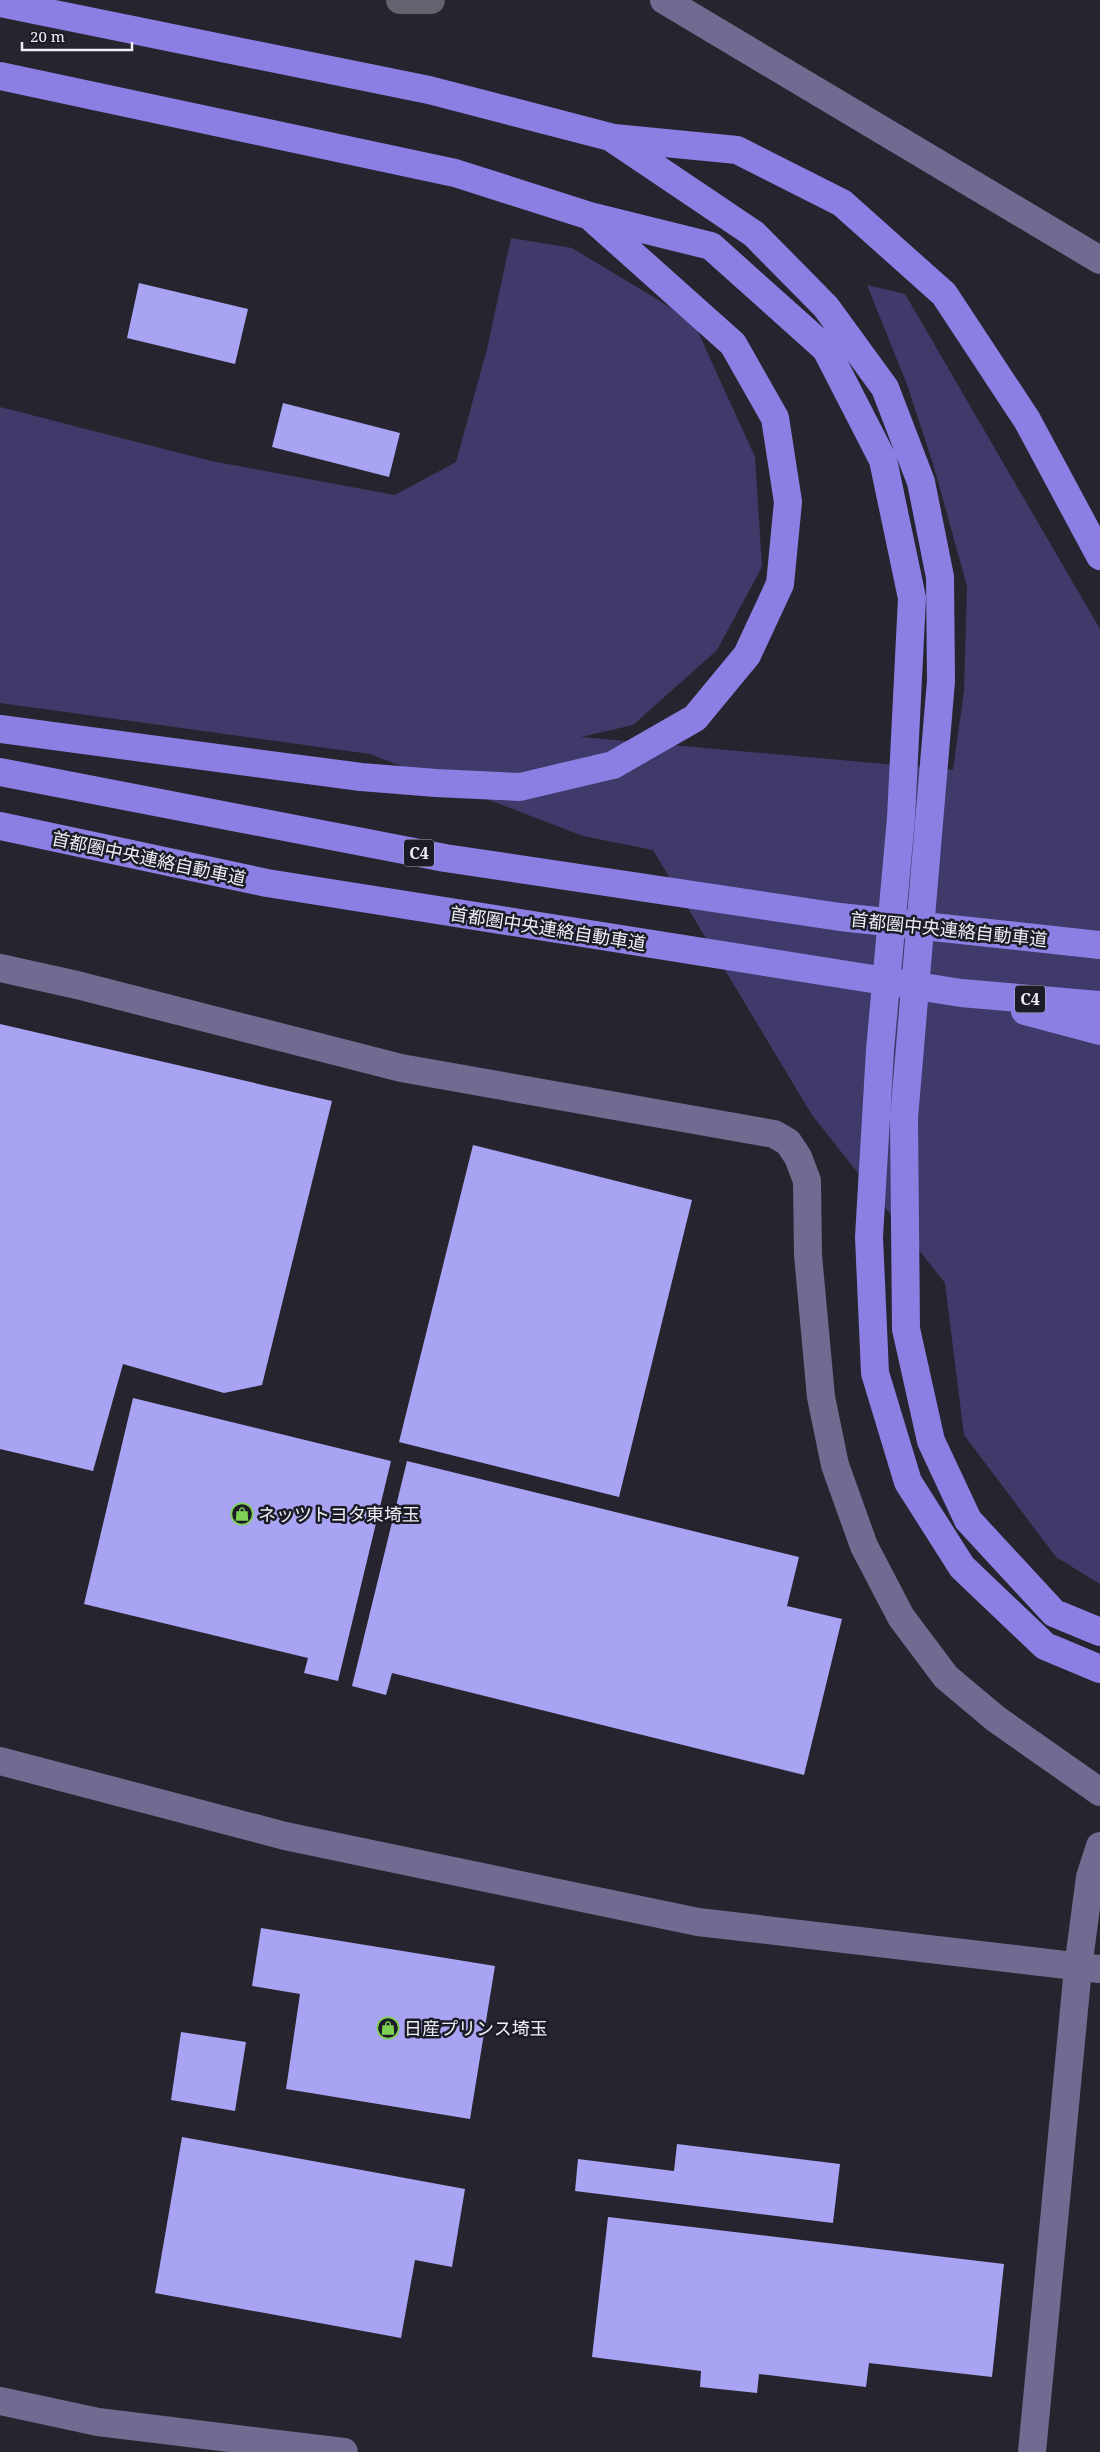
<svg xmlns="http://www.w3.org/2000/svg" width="1100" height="2452" viewBox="0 0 1100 2452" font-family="'Noto Serif','Noto Sans JP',serif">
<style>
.green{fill:#3f3a6a}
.building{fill:#a9a3f4}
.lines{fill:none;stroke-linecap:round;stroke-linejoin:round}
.street{stroke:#63626e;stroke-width:28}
.secondary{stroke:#6f6b91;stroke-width:28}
.highway{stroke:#8b7fe4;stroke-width:28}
.labels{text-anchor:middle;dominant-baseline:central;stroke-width:5;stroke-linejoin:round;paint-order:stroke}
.shield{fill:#1c1c26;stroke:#afafb7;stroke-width:1}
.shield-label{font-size:16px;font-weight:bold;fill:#eeeef5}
.street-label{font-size:18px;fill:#eeeef5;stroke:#1c1c26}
.poi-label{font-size:18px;fill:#eeeef5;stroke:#1c1c26;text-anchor:start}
</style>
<rect width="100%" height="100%" fill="#26252f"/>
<path class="green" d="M511,238L572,248L693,321L755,457L762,567L717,650L633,725L581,737L953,770L964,691L967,586L934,467L908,387L867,285L905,294L1100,629V1584L1056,1557L964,1435L945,1283L812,1115L653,850L583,836L370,754L0,703V407L211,461L395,495L456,462L487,349Z"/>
<path class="building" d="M139,283L248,309L235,364L127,338Z
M283,403L400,433L389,477L272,447Z
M0,1024L332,1101L262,1385L224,1393L123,1364L93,1471L0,1449Z
M473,1145L692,1200L619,1497L399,1442Z
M133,1398L391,1461L338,1681L304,1673L308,1658L84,1604Z
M407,1461L799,1557L787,1606L842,1619L804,1775L392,1673L386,1695L352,1686Z
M261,1928L495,1966L470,2119L286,2089L300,1994L252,1986Z
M181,2032L246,2042L235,2111L171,2100Z
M182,2137L465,2189L452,2267L415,2260L401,2338L155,2293Z
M677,2144L840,2164L833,2223L575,2191L578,2159L674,2171Z
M608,2217L1004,2264L992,2377L869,2363L866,2387L759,2374L757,2393L700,2387L701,2371L592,2357Z"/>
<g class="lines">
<path class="street" d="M400,0H431"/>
<path class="secondary" d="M664,0L1100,260
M0,968L77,985L401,1068L774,1134L788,1142L798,1157L807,1181L808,1255L821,1397L835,1465L864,1546L901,1617L946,1677L996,1719L1100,1792
M0,1761L285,1836L698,1922L1100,1969
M0,2401L98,2422L344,2452
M1032,2452L1078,1968L1090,1877L1100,1846"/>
<path class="highway" d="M0,3L429,90L610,137L754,234L826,307L885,388L921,482L940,577L941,681L904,1118L906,1329L931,1441L968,1520L1054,1613L1100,1632
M0,76L455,173L590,216L711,246L826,349L883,460L912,598L901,818L880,1050L869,1237L875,1373L908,1482L962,1567L1045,1646L1100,1669
M614,138L737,150L842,203L944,294L1027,420L1100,556
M0,729L361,777L436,783L520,787L613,765L695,718L747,655L780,584L788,502L775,418L733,344L593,219
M0,772L445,858L840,917L1100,945
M0,826L267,883L961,993L1100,1005
M1025,1011L1100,1031"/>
</g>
<defs>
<g id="shop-ring" transform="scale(1.125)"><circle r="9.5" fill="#1c1c26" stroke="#7dd154" stroke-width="1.5"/><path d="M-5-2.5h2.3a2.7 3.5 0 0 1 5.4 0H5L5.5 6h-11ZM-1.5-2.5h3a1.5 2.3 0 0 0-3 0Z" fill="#7dd154"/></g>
</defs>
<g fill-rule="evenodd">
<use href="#shop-ring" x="242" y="1514"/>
<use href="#shop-ring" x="388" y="2028"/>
</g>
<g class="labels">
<g class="shield">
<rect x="404" y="839.5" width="30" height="27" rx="4"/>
<rect x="1015" y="985.5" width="30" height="27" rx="4"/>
</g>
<g class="shield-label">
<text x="419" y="853">C4</text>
<text x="1030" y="999">C4</text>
</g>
<g class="street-label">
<text transform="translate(149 858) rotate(12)">首都圏中央連絡自動車道</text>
<text transform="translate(548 928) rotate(9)">首都圏中央連絡自動車道</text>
<text transform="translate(949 929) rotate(6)">首都圏中央連絡自動車道</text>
</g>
<g class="poi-label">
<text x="258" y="1514">ネッツトヨタ東埼玉</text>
<text x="404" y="2028">日産プリンス埼玉</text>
</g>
</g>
<path d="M22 42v8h110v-8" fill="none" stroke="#eeeef5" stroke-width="2.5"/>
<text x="30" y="42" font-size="15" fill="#eeeef5" stroke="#1c1c26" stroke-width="4" paint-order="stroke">20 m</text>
</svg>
